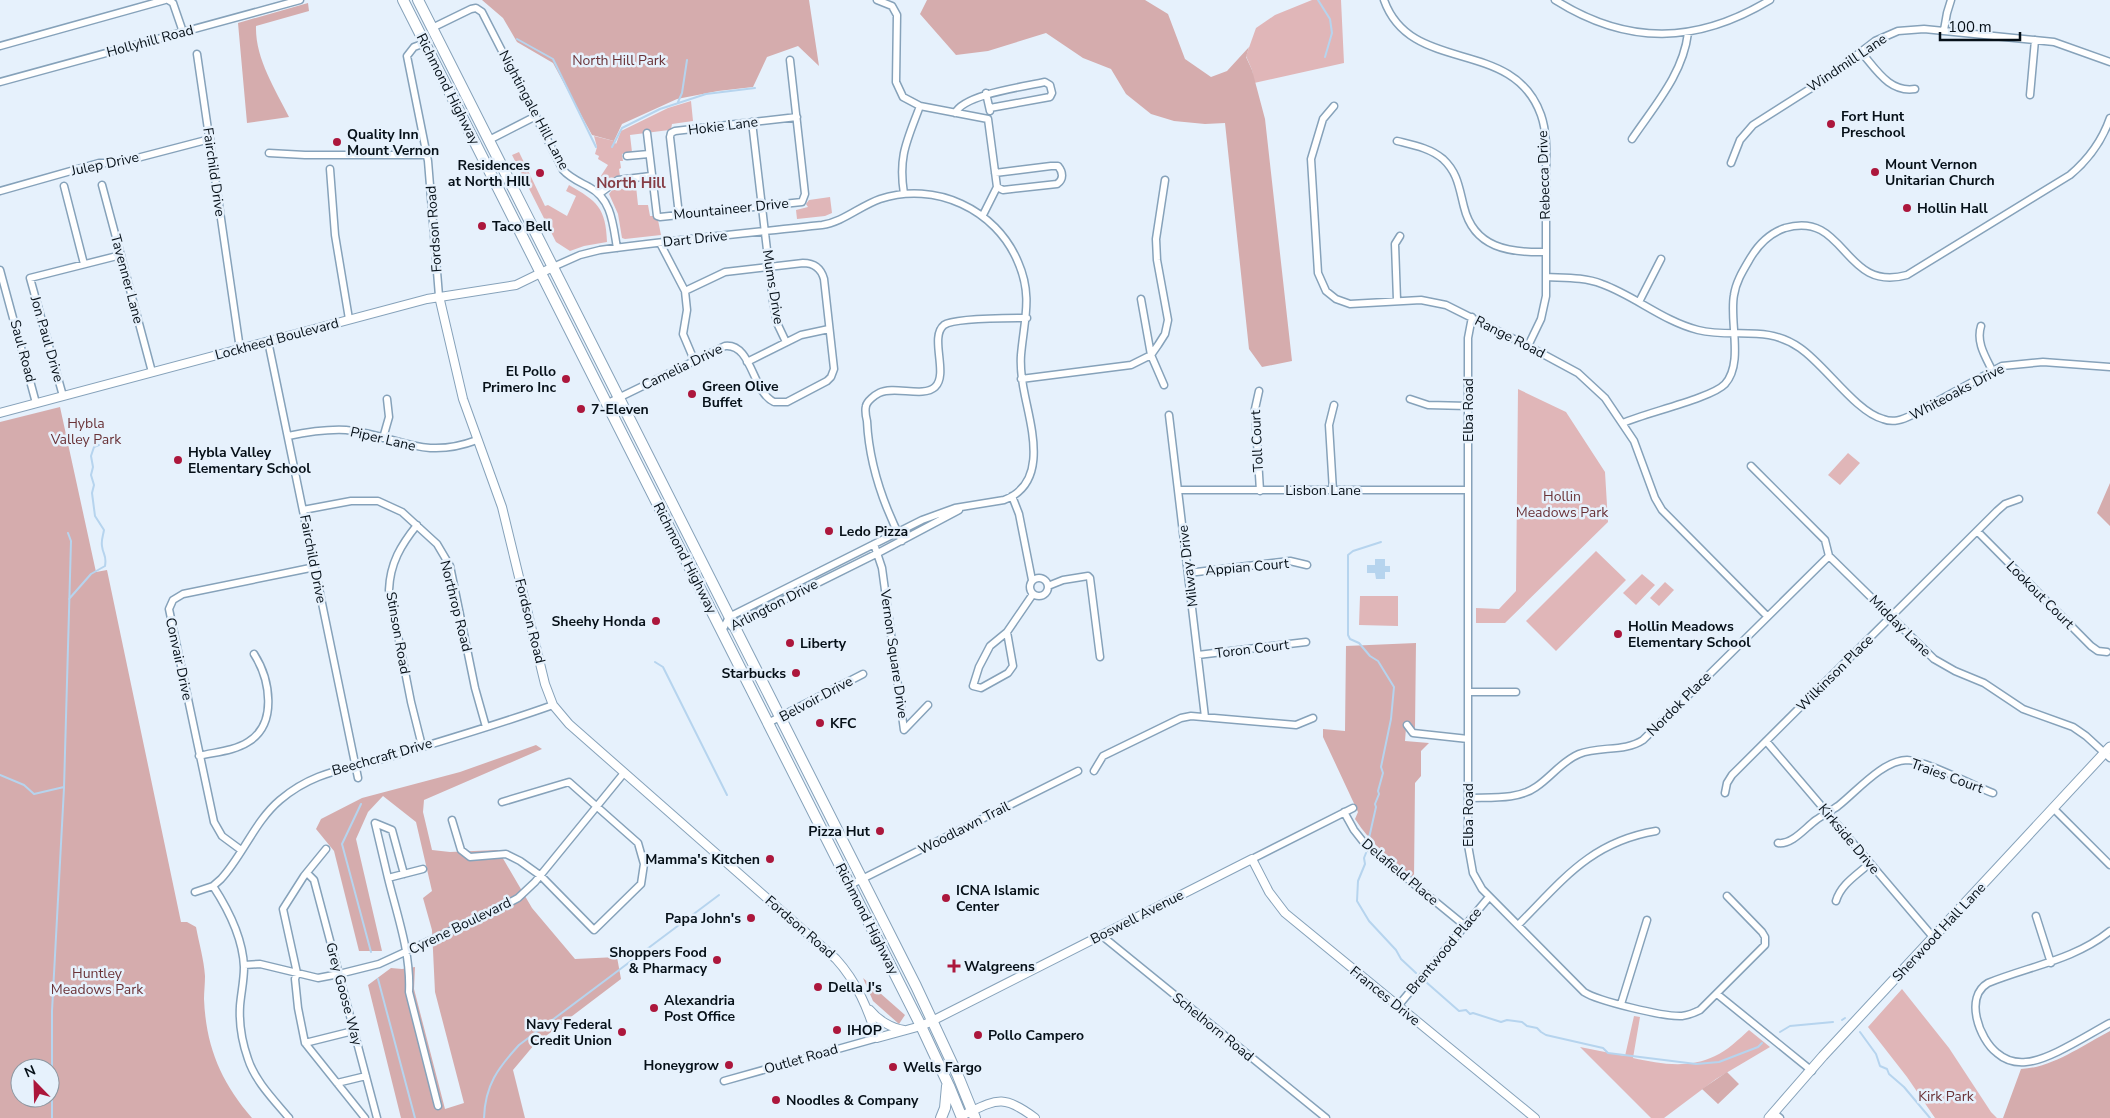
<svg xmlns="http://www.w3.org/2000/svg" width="2110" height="1118" viewBox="0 0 2110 1118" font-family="'Nunito Sans',sans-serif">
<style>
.green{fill:#e0b6b8}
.forest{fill:#d5acad;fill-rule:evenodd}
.water{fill:#b6d4ee}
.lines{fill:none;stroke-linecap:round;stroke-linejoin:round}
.stream{stroke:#b6d4ee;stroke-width:2}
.minor-casing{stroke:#86a2ba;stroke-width:9}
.tertiary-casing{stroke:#86a2ba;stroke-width:10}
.secondary-casing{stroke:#86a2ba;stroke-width:11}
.trunk-casing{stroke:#86a2ba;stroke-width:12}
.minor{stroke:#fff;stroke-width:6}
.tertiary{stroke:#fff;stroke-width:8}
.secondary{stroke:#fff;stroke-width:9}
.trunk{stroke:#fff;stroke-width:10}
.poi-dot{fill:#ac173c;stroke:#e6f1fc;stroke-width:2}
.labels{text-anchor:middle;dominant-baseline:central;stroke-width:5;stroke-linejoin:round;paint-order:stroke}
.street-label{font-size:14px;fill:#061018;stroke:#e6f1fc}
.park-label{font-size:14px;fill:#6a3338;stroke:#e6f1fc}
.poi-label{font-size:14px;font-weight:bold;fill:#061018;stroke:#e6f1fc;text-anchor:start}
.neighbourhood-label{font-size:15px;font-weight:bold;fill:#863d45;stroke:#e6f1fc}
</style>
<rect width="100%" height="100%" fill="#e6f1fc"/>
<path class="green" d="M1312,0H1341L1344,63L1254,83L1252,70L1246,56L1256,28L1275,15Z
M691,101L693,121L672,124L671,129L669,130L630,135L632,152L622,154L623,161H620L621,168L619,169L620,176L609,181L602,187L597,182L608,165L598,159L599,156L595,154L597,147L594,136L614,141L616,144L621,131L668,108Z
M519,152L545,206L548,205L567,216L576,196L566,191L569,185C597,201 606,208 607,242L584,246L570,251L556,242L512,155Z
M636,186L638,205H648L650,216H654L658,220L661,235L625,239L622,238L618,214L609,194L613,189L615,190Z
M830,197L832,213L825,216L797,219L796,210L808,207L806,204L809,200Z
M1518,389L1566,412L1605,472L1608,522L1505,623H1476V608L1499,609L1516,591Z
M1848,453L1860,463L1840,485L1828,475Z
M1596,551L1626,580L1556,651L1526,621Z
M1642,574L1655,585L1636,605L1623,593Z
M1665,582L1674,590L1659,606L1650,598Z
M1360,596H1398V626L1359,625Z
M1902,989L1949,1048L1991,1112L1997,1118H1935L1907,1077L1868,1027Z
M1634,1016L1640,1017L1633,1058C1660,1064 1689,1069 1715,1056C1727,1051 1739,1039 1749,1030L1770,1047L1716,1079L1664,1118H1651L1580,1047L1625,1056Z"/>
<path class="forest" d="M482,0H809L819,66L798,46L767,57L753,87L718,91L677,99L622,124L614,141L592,135L553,63L517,42L503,18Z
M927,0H1145L1168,14L1185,59L1211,77L1227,71L1249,47L1246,57L1252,70L1265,119L1292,361L1262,367L1249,349L1225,123L1205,124L1174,121L1151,114L1126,94L1111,69L1083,58L1046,33L988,51L956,55L920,14Z
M308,3L309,11L256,26C255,58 275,89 289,117L247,123L238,23Z
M60,407L96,572L107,570L181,922H187L196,927C199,943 204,960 205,976C205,984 204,992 204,999C206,1047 221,1082 252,1118H0V422ZM20,1068H50V1098H20Z
M2110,483V526L2097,513Z
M1416,643L1415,728H1406L1405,741L1429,743L1421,751V776L1415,783L1414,878C1392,860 1371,844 1355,819L1358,812L1323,737V729L1345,731L1346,646Z
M536,745L542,749L424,800L423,812L432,850L450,852L498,850L532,908L575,959L617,957L621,979L534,1045L513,1070L525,1118H401L368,985L391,968L402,969L415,967L414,989L445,1109L464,1103L435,992L432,930L423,898L432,891L416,822L383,796L368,812L356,839L382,951H359L334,851L316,829L321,819L362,798L460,772Z
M863,978L905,1015L899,1024L873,1001Z
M2110,1031V1118H2003L2021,1069C2052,1068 2083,1045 2110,1031Z
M1727,1072L1739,1084L1718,1104L1702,1089Z"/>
<path class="water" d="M1375,559H1385V566H1390V572H1385V579H1376L1375,573H1367V565H1375Z"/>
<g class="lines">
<path class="stream" d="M1318,0L1330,19L1332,33L1325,57
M517,39L553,59L596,147
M678,102L682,93L687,60
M612,147L622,128L660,109L706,94L755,88
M69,599L91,574L105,566C107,555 103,555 102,546C101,540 103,536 104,530L95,516L92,493L94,485L91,475L93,467L91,456L94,447L99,445
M655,662L663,667L727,795
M0,775L24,785L34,794L64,787
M361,804L342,844L371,952
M1369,838L1376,807L1375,804L1379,794L1378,791L1383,773L1381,767L1391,719L1394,687L1378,661L1370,656L1359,643L1350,639L1348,635V555L1353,551L1381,542
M1366,853L1364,858L1365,864L1358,881L1357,901L1369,921L1396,950L1401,959L1416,973
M378,979L415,1118
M1426,982L1459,1011L1466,1010L1470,1014L1473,1013L1501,1022L1507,1020L1522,1022L1527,1026L1537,1028L1541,1032L1546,1035L1603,1048L1608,1053L1696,1064L1719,1062L1758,1047L1762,1043
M1842,1020L1845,1018
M1780,1032L1790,1026L1833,1022
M1860,1032L1876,1054L1880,1066L1887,1069L1889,1074L1904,1087L1930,1118
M52,1118V1011L64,788L71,541L68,533
M484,1118C485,1085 498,1068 519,1045L719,895"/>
<g class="minor-casing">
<path id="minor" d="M168,0L173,3L183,32
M877,0L892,6L897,15L896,82L903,97L920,106L988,119L997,187L983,215
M1384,0C1411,76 1513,36 1541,115C1548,135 1546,158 1546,179C1546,218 1546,257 1546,296L1541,319L1528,346
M1555,0C1628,46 1697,44 1770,0
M432,28L471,9L476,8L482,12L563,170C570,178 580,182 589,187C612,199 613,225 617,248
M1944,30L1947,13L1951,0
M425,43L414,47L407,56L428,161L439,296
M0,46L165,0
M1861,52C1876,69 1889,93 1915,89
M197,54L240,349
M0,82L300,0
M986,93L990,111
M2030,95L2035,40
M1334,106L1323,119L1311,159L1318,273L1326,291L1336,299L1350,304L1421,300L1446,305L1528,346L1578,373L1605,398L1634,441L1655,498L1662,510L1767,616
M955,113C965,94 1023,87 1045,82L1050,85L1052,93L1050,97L990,108
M752,122L773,301L777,323L786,342
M647,133L657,216L660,217L802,202L805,194L790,60
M1632,139C1655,105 1683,74 1688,33
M489,140L536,116
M1397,141C1413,145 1430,148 1443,159C1458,173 1459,188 1464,207C1474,248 1509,253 1546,252
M269,153L305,155H427
M627,156L649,154
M1731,163L1740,140L1753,125L1824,80L1875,41L1898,31L1924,29L2054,42L2110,62
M330,169L335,235L349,319
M995,173L1051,166H1058C1063,172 1064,179 1057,184L1003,190L997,187
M102,185L152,372
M64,186L84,264
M0,191L99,163H118L210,139
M599,194L618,180L651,176
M904,194C898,156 907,141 920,106
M679,215L670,137L671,133L675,131L797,117
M660,243L685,291L687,310L683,334L694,360
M553,267L580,255L600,250C674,240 748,233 822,225C843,222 860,206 880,199C935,181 996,209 1018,262C1033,296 1024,320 1021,355C1020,369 1022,382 1025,396C1032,430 1048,484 1004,500L955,508L922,520L741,611L729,617L722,631
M0,270L36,403
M1546,277C1565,278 1584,277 1602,284C1635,296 1663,321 1698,330C1734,339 1766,324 1800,348C1825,365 1856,412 1883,419C1893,423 1902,420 1912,415L2002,366L2043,362L2110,367
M1141,299L1151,355L1164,385
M1397,300L1395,244L1400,236
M1639,302L1661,259
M1472,317L1468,338V845L1473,873L1482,889L1584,992C1598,1001 1664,1017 1682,1016C1689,1015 1694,1013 1700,1010L1765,945V937L1762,932L1727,896
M1981,326C1976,342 1985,356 1992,370
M268,341L358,778
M747,362L801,335L829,329
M1021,379L1131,365L1151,355L1158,345L1165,334L1168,320L1157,260L1156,239L1165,180
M1259,391L1255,409L1260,491
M63,396L30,278L121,255
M1410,399L1428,405L1468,406
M606,404L725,346C752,343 752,392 774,402H787L827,381L831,377L834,369L824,279C821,268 814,263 803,263L725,272L685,291
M1169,415L1205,717
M1623,423C1645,413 1712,398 1725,384C1744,363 1729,321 1734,295C1736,281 1744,269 1751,257C1759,244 1770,233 1785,228C1847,210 1842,293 1907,275L2070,175C2089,159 2102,141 2110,118
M288,436C307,432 326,429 346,430C398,435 421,461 477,440
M383,438L389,417L387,399
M1751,466L1825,540L1829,556L1934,659L1955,671L1984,683L2023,709L2073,727L2086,736L2110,758
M1179,490H1468
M1333,491L1329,425L1334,405
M1012,496L1019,514L1032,580
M303,510L351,501H378L402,512L437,544L450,566L475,688L486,727
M417,525C401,545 390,563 389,590L411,702L422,746
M1977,531L2091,646L2098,651L2107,652
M902,541C883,504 869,463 867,421C866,417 865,410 866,406C867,401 875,395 879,393C894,385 923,398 935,387C949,374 929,337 944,325C954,318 1012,318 1027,318
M874,544L882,568L904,730L928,705
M1188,573L1290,561L1307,565
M1030 587a9 9 0 1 1 18 0a9 9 0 1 1-18 0Z
M1048,586L1063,580L1088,576L1090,578L1100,657
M731,626L878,553L959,510
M1007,632L1013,666L1008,673L981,688L973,686L979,667L990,646L1007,632L1033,594
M1198,655L1306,642
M1468,692H1516
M768,723L863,674
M1407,725L1413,733L1468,739
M1766,741L1933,937
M199,756C215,752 234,751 248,742C278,724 270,679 254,654
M1094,771L1103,756L1181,718L1191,716L1296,725L1313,718
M1725,793L1727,783L1732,775L1997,511L2005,504L2019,499
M1468,798C1490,797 1518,800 1536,787C1551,777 1562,761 1579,754C1599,746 1625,752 1643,740L1829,556
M2054,809L2110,865
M1344,812L1354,830L1365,844L1464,925
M452,820L461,850L470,857L506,854L520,861L541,876L594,930L641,884L644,864L638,843L569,782L502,802
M1778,843C1792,845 1805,828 1816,820C1823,815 1831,811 1838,806C1856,792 1883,760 1907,760C1927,761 1971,785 1993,793
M326,849L304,876L283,909L297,973L295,979L298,1008L305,1043L365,1118
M241,850L222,836L214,822L169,609L173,600L183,594L315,567
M1252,859L1353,808
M307,873L314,880L377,1118
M404,874L392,830L375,823L388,878L423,869
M388,878C397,915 411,953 409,992L438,1106
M850,885L1078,771
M213,886C228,909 243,939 244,967C244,981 241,993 240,1006C239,1023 242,1042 248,1059C255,1081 274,1100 289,1118
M195,892L213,886L221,879C243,855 255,821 280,800C313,772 343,770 382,759C439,742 497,725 553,705
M1836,901C1841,884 1857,875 1870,863
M2036,916L2051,963
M1518,925C1562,881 1590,842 1656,831
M2110,931C2074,960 2030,966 1988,983C1964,997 1979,1039 1997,1053C2005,1060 2016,1063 2026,1062C2048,1061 2089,1034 2110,1023
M1101,935L1326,1118
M244,965L260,964L318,978L339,974L379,964L496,910L518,898L535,882L624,773
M1717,994L1812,1071
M1621,1004L1647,920
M1398,1006L1489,897
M305,1043L353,1031
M724,1081L877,1038
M337,1083L366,1076
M1774,1113L1780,1118"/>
</g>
<g class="tertiary-casing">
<path id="tertiary" d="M439,296L463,399L502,507L545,684L553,705L569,724L836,959C857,982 868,1009 877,1038L921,1026L932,1021L1252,859L1269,892L1285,913L1535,1118
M0,413L427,299L516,285L553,267
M870,1010C878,1020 891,1028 904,1030
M961,1116C996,1100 1002,1093 1035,1118"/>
</g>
<g class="secondary-casing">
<path id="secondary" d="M1769,1118L1823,1056L2110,747"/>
</g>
<g class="trunk-casing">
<path id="trunk" d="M403,0L921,1026L949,1086L962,1118
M418,0L916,986L958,1076L975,1118
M941,1118L945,1108L947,1086"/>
</g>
<use href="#minor" class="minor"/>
<use href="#tertiary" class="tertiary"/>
<use href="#secondary" class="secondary"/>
<use href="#trunk" class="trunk"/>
</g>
<g class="poi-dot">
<circle cx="1831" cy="124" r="5"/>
<circle cx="337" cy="142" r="5"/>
<circle cx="1875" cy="172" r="5"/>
<circle cx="540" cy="173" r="5"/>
<circle cx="1907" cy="208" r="5"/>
<circle cx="482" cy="226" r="5"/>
<circle cx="566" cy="379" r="5"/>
<circle cx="692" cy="394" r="5"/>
<circle cx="581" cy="409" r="5"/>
<circle cx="178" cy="460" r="5"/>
<circle cx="829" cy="531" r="5"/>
<circle cx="656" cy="621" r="5"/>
<circle cx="1618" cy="634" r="5"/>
<circle cx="790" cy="643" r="5"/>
<circle cx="796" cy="673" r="5"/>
<circle cx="820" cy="723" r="5"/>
<circle cx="880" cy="831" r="5"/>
<circle cx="770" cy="859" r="5"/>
<circle cx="946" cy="898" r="5"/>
<circle cx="751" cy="918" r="5"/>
<circle cx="717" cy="960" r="5"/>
<path d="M951.5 958.5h5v5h5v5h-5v5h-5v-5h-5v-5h5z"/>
<circle cx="818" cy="987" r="5"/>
<circle cx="654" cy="1008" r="5"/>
<circle cx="837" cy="1030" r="5"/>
<circle cx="622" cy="1032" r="5"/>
<circle cx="978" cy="1035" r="5"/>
<circle cx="729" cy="1065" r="5"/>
<circle cx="893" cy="1067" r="5"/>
<circle cx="776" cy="1100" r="5"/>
</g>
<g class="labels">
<g class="street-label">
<text transform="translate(150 41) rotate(-15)">Hollyhill Road</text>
<text transform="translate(1847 63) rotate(-34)">Windmill Lane</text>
<text transform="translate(448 89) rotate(63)">Richmond Highway</text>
<text transform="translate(534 110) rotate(62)">Nightingale Hill Lane</text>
<text transform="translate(723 126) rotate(-7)">Hokie Lane</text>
<text transform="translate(105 164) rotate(-12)">Julep Drive</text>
<text transform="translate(214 172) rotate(82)">Fairchild Drive</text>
<text transform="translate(1544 175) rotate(-92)">Rebecca Drive</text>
<text transform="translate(731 209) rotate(-6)">Mountaineer Drive</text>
<text transform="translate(434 229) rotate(-94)">Fordson Road</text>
<text transform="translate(695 239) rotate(-6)">Dart Drive</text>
<text transform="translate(127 279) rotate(75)">Tavenner Lane</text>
<text transform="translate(773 287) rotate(81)">Mums Drive</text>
<text transform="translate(1510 337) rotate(27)">Range Road</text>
<text transform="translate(47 339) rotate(74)">Jon Paul Drive</text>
<text transform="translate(277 339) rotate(-15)">Lockheed Boulevard</text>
<text transform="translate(23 351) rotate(75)">Saul Road</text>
<text transform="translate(682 367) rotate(-26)">Camelia Drive</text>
<text transform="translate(1957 392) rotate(-28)">Whiteoaks Drive</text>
<text transform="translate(1468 410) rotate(-90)">Elba Road</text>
<text transform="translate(383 439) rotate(13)">Piper Lane</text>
<text transform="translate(1257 441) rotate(-93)">Toll Court</text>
<text x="1323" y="490">Lisbon Lane</text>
<text transform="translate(685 558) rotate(63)">Richmond Highway</text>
<text transform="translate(313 559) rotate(79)">Fairchild Drive</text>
<text transform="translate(1188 566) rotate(-97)">Milway Drive</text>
<text transform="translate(1247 567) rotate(-5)">Appian Court</text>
<text transform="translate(2040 595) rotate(45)">Lookout Court</text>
<text transform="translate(774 605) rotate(-27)">Arlington Drive</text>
<text transform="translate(456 606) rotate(76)">Northrop Road</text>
<text transform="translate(530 621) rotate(76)">Fordson Road</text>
<text transform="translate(1900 626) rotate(45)">Midday Lane</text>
<text transform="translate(398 633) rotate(80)">Stinson Road</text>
<text transform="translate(1252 649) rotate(-7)">Toron Court</text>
<text transform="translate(894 654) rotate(82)">Vernon Square Drive</text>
<text transform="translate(179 659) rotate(78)">Convair Drive</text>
<text transform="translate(1835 673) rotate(-45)">Wilkinson Place</text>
<text transform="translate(816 699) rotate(-28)">Belvoir Drive</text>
<text transform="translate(1679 704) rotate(-45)">Nordok Place</text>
<text transform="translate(382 757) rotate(-16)">Beechcraft Drive</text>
<text transform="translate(1947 776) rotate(20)">Traies Court</text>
<text transform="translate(1468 815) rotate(-90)">Elba Road</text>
<text transform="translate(964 828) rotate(-27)">Woodlawn Trail</text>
<text transform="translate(1849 839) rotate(50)">Kirkside Drive</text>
<text transform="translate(1400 872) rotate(40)">Delafield Place</text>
<text transform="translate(1137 917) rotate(-27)">Boswell Avenue</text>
<text transform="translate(867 919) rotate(63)">Richmond Highway</text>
<text transform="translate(460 926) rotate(-26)">Cyrene Boulevard</text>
<text transform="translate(800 927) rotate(41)">Fordson Road</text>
<text transform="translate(1939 932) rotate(-47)">Sherwood Hall Lane</text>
<text transform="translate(1444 951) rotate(-50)">Brentwood Place</text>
<text transform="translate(344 994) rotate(75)">Grey Goose Way</text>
<text transform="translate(1385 996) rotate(39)">Frances Drive</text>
<text transform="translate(1213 1027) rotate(39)">Schelhorn Road</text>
<text transform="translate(801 1059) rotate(-16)">Outlet Road</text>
</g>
<g class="park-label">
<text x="619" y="60">North Hill Park</text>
<text x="86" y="423">Hybla<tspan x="86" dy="16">Valley Park</tspan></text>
<text x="1562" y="496">Hollin<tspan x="1562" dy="16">Meadows Park</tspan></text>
<text x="97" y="973">Huntley<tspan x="97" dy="16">Meadows Park</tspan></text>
<text x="1946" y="1096">Kirk Park</text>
</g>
<g class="poi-label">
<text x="1841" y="116">Fort Hunt<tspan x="1841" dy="16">Preschool</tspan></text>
<text x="347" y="134">Quality Inn<tspan x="347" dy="16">Mount Vernon</tspan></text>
<text x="1885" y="164">Mount Vernon<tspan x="1885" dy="16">Unitarian Church</tspan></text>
<text x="530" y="165" text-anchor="end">Residences<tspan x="530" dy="16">at North HIll</tspan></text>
<text x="1917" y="208">Hollin Hall</text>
<text x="492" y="226">Taco Bell</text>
<text x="556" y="371" text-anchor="end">El Pollo<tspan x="556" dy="16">Primero Inc</tspan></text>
<text x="702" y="386">Green Olive<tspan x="702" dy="16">Buffet</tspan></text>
<text x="591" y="409">7-Eleven</text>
<text x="188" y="452">Hybla Valley<tspan x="188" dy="16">Elementary School</tspan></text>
<text x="839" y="531">Ledo Pizza</text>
<text x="646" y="621" text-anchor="end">Sheehy Honda</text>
<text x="1628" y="626">Hollin Meadows<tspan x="1628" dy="16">Elementary School</tspan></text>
<text x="800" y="643">Liberty</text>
<text x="786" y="673" text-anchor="end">Starbucks</text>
<text x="830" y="723">KFC</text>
<text x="870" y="831" text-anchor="end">Pizza Hut</text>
<text x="760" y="859" text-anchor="end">Mamma's Kitchen</text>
<text x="956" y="890">ICNA Islamic<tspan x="956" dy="16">Center</tspan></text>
<text x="741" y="918" text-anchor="end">Papa John's</text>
<text x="707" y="952" text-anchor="end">Shoppers Food<tspan x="707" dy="16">&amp; Pharmacy</tspan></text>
<text x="964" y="966">Walgreens</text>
<text x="828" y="987">Della J's</text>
<text x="664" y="1000">Alexandria<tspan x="664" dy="16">Post Office</tspan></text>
<text x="612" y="1024" text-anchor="end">Navy Federal<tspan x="612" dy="16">Credit Union</tspan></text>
<text x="847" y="1030">IHOP</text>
<text x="988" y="1035">Pollo Campero</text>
<text x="719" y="1065" text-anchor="end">Honeygrow</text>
<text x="903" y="1067">Wells Fargo</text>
<text x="786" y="1100">Noodles &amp; Company</text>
</g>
<g class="neighbourhood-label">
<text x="631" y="183">North Hill</text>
</g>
</g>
<g transform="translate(35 1083) rotate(337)"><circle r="24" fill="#e6f1fc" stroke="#8c97a1"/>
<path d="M0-4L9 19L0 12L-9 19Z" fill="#ac173c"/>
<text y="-8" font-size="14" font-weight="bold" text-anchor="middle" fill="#061018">N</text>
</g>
<path d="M1940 32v8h80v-8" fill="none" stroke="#061018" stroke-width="2.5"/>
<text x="1948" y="32" font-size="15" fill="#061018" stroke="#e6f1fc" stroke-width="4" paint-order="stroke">100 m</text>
</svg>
